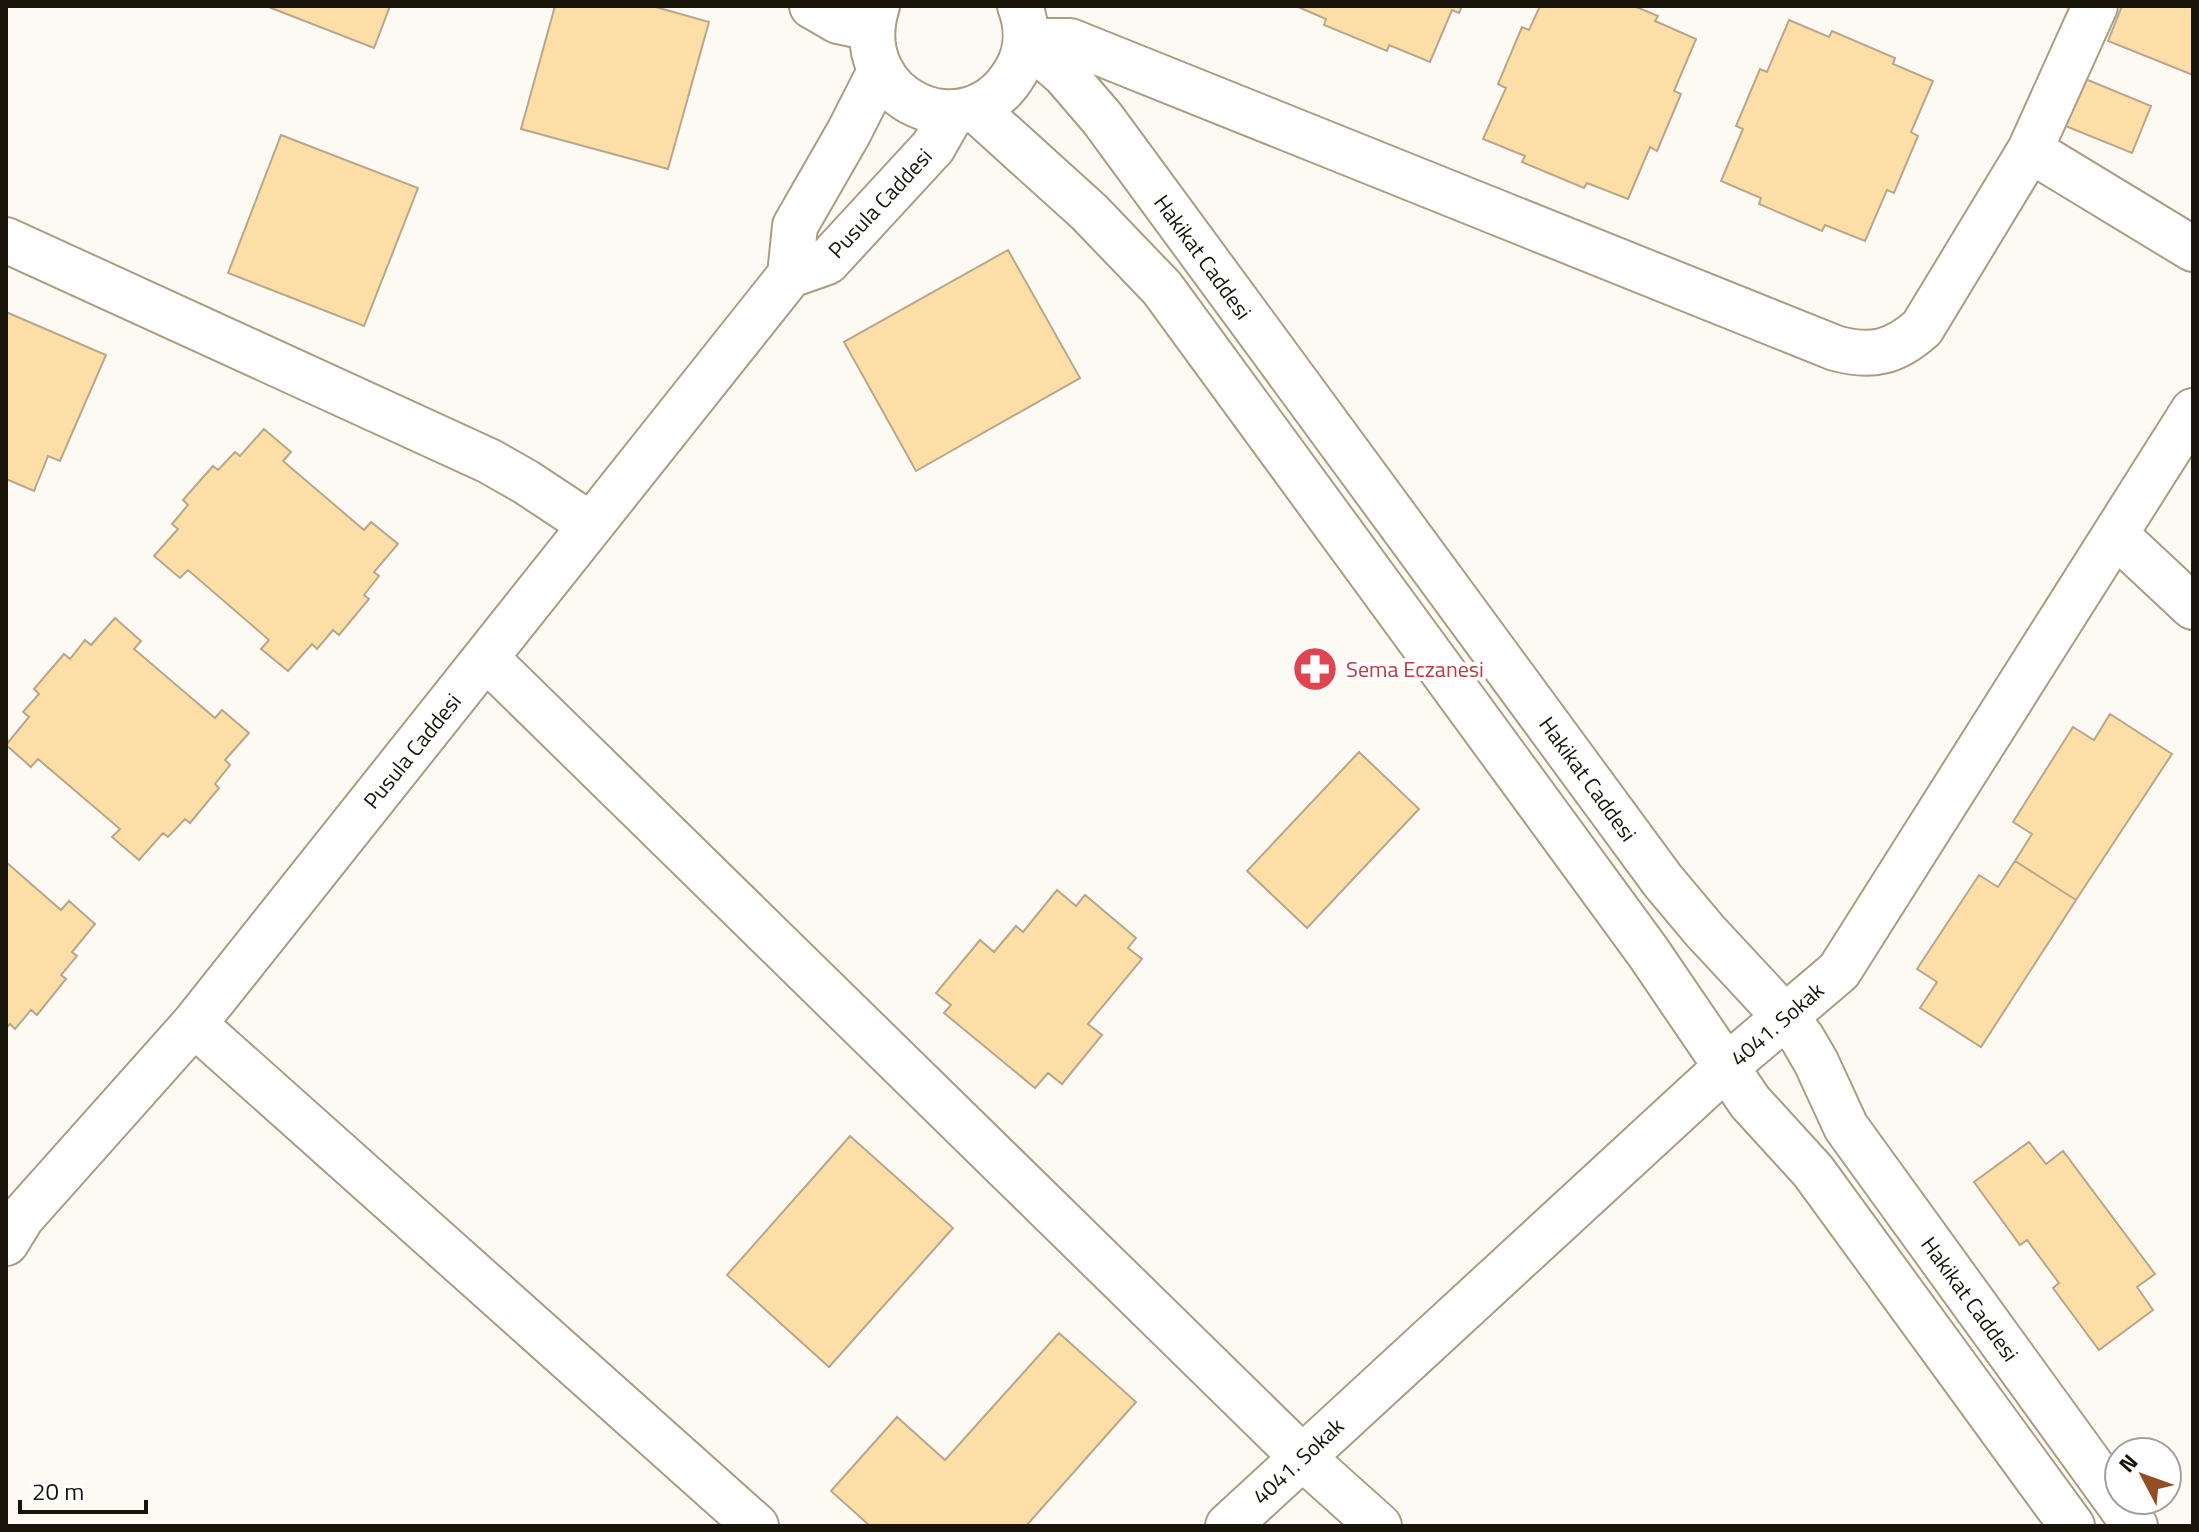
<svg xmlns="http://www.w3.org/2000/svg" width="2199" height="1532" viewBox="0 0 2199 1532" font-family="'Titillium Web',sans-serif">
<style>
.building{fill:#fddea6;stroke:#b7a78c;stroke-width:2}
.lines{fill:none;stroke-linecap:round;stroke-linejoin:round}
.minor-casing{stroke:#ac9c81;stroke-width:48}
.minor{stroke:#fff;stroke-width:44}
.labels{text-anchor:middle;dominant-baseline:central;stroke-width:8;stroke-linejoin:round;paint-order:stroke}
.street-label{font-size:22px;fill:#191409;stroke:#fff}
.health-label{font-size:22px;fill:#be3a42;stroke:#fff;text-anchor:start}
</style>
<rect width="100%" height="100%" fill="#fdfaf4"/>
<path class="building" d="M266,6H390L374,48Z
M555,6H652L709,22L668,169L521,129Z
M1296,6H1462L1459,13L1452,10L1430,62L1389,45L1387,51L1324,25L1326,19Z
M1540,6H1634L1658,16L1655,21L1696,39L1674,91L1681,94L1657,151L1650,147L1628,199L1587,183L1584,188L1522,162L1525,156L1483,139L1506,88L1498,84L1522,27L1529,30Z
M2122,6H2193V75L2108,41Z
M1789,20L1829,37L1832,31L1895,58L1893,64L1933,81L1911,132L1918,136L1894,193L1887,190L1865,241L1825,225L1822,231L1759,204L1761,198L1721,181L1743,129L1736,126L1760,69L1767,72Z
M2083,78L2151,106L2132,153L2063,125Z
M281,135L418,188L364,326L228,273Z
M1008,250L1080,378L916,471L844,342Z
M6,312L106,355L60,461L48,456L34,491L6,479Z
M264,429L291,452L283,461L364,530L371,522L398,544L374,572L379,576L364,595L369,599L339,635L333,630L317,649L312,644L288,671L261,649L269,640L188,570L180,578L154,556L178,529L172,524L188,505L183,500L213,466L218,470L235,452L240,456Z
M115,618L141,641L134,649L215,718L222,710L249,733L225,760L230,765L215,784L219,788L190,823L185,819L168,837L163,833L139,860L112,837L120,829L38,759L31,767L6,745L29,717L23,712L39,694L34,689L64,654L70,659L85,640L91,645Z
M2110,714L2172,754L2076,900L2015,861L2032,834L2013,822L2073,727L2094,740Z
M1359,752L1419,809L1307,928L1247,871Z
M2015,861L2076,900L1981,1047L1920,1008L1937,982L1917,969L1979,875L1998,887Z
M6,862L61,910L69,901L95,924L72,952L77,956L61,975L66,979L37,1015L31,1010L15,1029L10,1024L6,1028Z
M1057,890L1076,906L1085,895L1136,938L1128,948L1142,959L1088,1024L1102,1035L1062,1084L1048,1073L1035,1088L944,1013L951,1005L936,993L980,940L994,952L1016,926L1023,932Z
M850,1136L953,1228L829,1367L727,1275Z
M2029,1142L2046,1164L2063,1151L2155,1274L2137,1287L2153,1310L2099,1350L2053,1288L2059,1283L2027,1240L2020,1245L1974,1182Z
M1059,1333L1136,1402L1026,1526H870L831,1491L897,1417L945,1460Z"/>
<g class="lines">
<g class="minor-casing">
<path id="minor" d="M812,6L838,21L871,28
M877,6C847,101 969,154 1016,71C1028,51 1028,27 1020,6
M1026,41L1065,75L1102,118L1663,881L1705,931L1785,1017L1802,1038L1816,1062L1846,1127L2135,1526
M1026,41H1070L1835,348C1871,358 1894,353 1922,328L2030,150L2095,6
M974,108L1089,212L1162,288L1648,952L1750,1102L1813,1171L2072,1526
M2030,150L2193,249
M6,240L489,461L526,482L591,525
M790,275L827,262L933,147L953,112
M2116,535L2193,607
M486,658L1302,1457L1379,1526
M194,1024L756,1526
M6,1243L22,1217L194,1024L790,275L795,226L849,132L880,71
M1228,1526L1726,1067L1839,971L2193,411"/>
</g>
<use href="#minor" class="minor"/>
</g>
<defs>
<g id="pharmacy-disc" transform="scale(2.3)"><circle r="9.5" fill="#e0444e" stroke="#fff"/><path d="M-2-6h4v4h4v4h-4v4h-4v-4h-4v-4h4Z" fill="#fff"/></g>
</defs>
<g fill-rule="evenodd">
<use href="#pharmacy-disc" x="1315" y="669"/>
</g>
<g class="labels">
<g class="street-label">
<text transform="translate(880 203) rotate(-47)">Pusula Caddesi</text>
<text transform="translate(1203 257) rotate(54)">Hakikat Caddesi</text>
<text transform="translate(412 751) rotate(-51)">Pusula Caddesi</text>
<text transform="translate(1588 779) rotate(54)">Hakikat Caddesi</text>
<text transform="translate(1777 1024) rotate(-41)">4041. Sokak</text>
<text transform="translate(1970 1299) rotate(54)">Hakikat Caddesi</text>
<text transform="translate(1298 1461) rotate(-43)">4041. Sokak</text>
</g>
<g class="health-label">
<text x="1346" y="669">Sema Eczanesi</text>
</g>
</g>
<rect width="2199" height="1532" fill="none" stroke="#191409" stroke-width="16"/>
<g transform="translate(2143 1476) rotate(311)"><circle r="38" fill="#ffffff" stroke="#a3a19d" stroke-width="2"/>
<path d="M0-6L14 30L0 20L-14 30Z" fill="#944e25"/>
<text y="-12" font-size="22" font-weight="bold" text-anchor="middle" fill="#191409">N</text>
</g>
<path d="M20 1500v12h126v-12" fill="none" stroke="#191409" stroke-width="4"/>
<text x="32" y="1500" font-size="24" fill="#191409" stroke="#ffffff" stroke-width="6" paint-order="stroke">20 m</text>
</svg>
